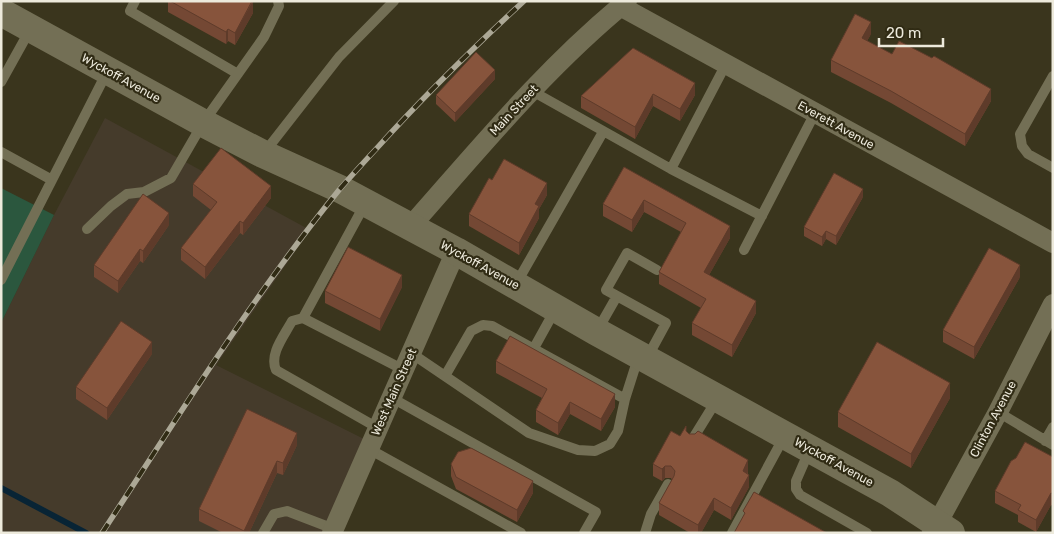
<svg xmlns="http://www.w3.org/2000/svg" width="1054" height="534" viewBox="0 0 1054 534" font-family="Rubik,sans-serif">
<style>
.industrial{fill:#453b2b}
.green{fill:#2b573e}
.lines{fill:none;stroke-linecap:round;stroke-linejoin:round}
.stream{stroke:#082435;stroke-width:6}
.lane{stroke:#736f55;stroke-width:10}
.street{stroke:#736f55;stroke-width:20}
.secondary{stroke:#736f55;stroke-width:28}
.rail-casing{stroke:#aca896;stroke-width:5.5}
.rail{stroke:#302b14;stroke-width:4;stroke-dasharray:11;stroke-linecap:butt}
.wall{fill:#744834}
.shaded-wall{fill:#5e3b2a}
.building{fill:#87543c;stroke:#5e3b2a}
.labels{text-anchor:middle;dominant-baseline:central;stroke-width:4.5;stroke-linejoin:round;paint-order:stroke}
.street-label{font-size:12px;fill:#edeadc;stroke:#302b14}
</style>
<rect width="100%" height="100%" fill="#3a351d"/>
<path class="industrial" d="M105,118L310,230L216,365L368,441L327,533H1V323L54,215Z"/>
<path class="green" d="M1,188L54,215L1,323Z"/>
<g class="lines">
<path class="stream" d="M1,488L86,533"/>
<path class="lane" d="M135,1L130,11L238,74
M1053,76L1020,134L1022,146L1028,154L1053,168
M1,82L31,28
M532,91L671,169L762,216
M1,152L52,180
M264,153L339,57L394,1
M671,169L726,64
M87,229L111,206L127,194L144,192L171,178L203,123L264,37L279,6L278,1
M744,250L815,113
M1,280L107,72
M516,284L603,132
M617,296L606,290L627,253L657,270
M303,318L365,204
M597,331L617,296L666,323L647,358
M534,348L555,310
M411,353L529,433L578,450L595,451L610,444L618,431L625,399L639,355
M445,376L471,331L483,325L492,326L625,399
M392,398L596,512L584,533
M998,412L1053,445
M378,428L276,370C269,354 284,336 292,321L303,318L404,370
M692,440L718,398
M1045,441L1053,427
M369,449L521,533
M810,449L796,481V489L800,495L867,533
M263,533L274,514L287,511L334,529
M645,533L651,514L668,484
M732,533L784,437"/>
<path class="street" d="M620,6L1053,243
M410,227C479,149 546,67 627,1
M332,533L456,251
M932,533L998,412L1053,304"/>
<path class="secondary" d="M1,12L203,123L263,154L340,189L456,251L597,332L890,493L951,533"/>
<g class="rail-casing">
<path id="rail" d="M102,533C178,417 251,298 339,190C351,176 364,162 377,148C423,97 473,48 524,1"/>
</g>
<use href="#rail" class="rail"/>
</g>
<path class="wall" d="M168,1H253V13L235,45L228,41L226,44L168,12Z
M871,34L867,41L892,54L991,101L965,146L891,103L831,72V60Z
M633,48L695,95L680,121L653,106L635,139L581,108V96Z
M495,79L455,122L436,104V95Z
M624,167L730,238L709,275L756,313L732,357L692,335V323L701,308L659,284V272L681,232L644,212L632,232L603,216V204Z
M492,180L547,195L539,209V218L519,255L469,226V214Z
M193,184L271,198L243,235L240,233L205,279L181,260V248L211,210L193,196Z
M863,197L836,245L826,239L822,246L804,236V227Z
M169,225L143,263L140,261L118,293L94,277V265Z
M1020,277L974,359L943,342V330Z
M402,287L380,331L325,303V291Z
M152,354L107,420L76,399V387Z
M496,361L615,407L601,431L570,414L558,435L536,422V410L542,398L496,373Z
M950,398L911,468L838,427V412Z
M686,431L689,434L748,472V474L749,487L731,520L714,510L701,533H690L659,515V503L672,480L671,478H665L662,481L653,476V464Z
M297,445L283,475L277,473L249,533H223L199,521V509Z
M1053,457V506L1051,505L1036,532L1018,522V515L995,503V491Z
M451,464L533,493L517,522L456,489L451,476Z"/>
<path class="shaded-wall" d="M253,1V13L235,45V33Z
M871,22V34L862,50V38Z
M228,29V41L226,44V32Z
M495,70V79L455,122V113Z
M695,83V95L680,121V109Z
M991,89V101L965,146V134Z
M653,94V106L635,139V127Z
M547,183V195L539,209V218L519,255V243L535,204Z
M271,186V198L243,235V223Z
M863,189V197L836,245V236Z
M644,200V212L632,232V220Z
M169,213V225L143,263V251Z
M240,221V233L205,279V267Z
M730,226V238L704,284V272Z
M826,231V239L822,246V237Z
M140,249V261L118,293V281Z
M1020,265V277L974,359V347Z
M402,275V287L380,331V319Z
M756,301V313L732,357V345Z
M152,342V354L107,420V408Z
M950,383V398L911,468V454Z
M615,394V407L601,431V419Z
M570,402V414L558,435V423Z
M297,433V445L283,475V463Z
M748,460V472L743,483V471Z
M277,461V473L249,533H244V531Z
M665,466V478L662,481V469Z
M749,475V487L731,520V508Z
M533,481V493L517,522V510Z
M1051,493V505L1036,532V520Z
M714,498V510L701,533H698V525Z"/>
<path class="building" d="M170,1H252L235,33L228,29L226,32Z
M855,14L871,22L862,38L892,54L899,41L932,58L934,56L991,89L965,134L891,91L831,60Z
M633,48L695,83L680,109L653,94L635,127L581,96Z
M476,52L495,70L455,113L436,95Z
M221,148L271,186L243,223L240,221L205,267L181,248L217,202L193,184Z
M504,159L547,183L535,204L539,206L519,243L469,214L489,178L492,180Z
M624,167L730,226L704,272L756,301L732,345L692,323L706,299L659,272L686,223L644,200L632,220L603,204Z
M834,173L863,189L836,236L826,231L822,237L804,227Z
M143,194L169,213L143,251L140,249L118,281L94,265Z
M348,247L402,275L380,319L325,291Z
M989,248L1020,265L974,347L943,330Z
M121,321L152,342L107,408L76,387Z
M510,336L615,394L601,419L570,402L558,423L536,410L547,389L496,361Z
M877,342L950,383L911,454L838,412Z
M247,409L297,433L283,463L277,461L244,531L199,509Z
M686,426V431L689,434H695L698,431L748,460L743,471L749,475L731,508L714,498L698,525L659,503L674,476L675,471L671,466H665L662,469L653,464L671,431L680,436Z
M1025,442L1053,457V494L1051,493L1036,520L1018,510L1021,505L995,491L1011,461L1016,458Z
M471,448L533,481L517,510L456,477L451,464L458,452Z
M754,492L827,533H734L745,513L743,511Z"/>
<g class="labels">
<g class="street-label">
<text transform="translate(121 78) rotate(29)">Wyckoff Avenue</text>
<text transform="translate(514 110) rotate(-47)">Main Street</text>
<text transform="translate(836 125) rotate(29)">Everett Avenue</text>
<text transform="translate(480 265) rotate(29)">Wyckoff Avenue</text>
<text transform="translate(394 392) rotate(-66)">West Main Street</text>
<text transform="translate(993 419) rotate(-62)">Clinton Avenue</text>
<text transform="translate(834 462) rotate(29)">Wyckoff Avenue</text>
</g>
</g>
<rect width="1054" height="534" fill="none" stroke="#edeadc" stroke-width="5"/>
<path d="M879 38v8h64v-8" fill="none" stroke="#edeadc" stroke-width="2.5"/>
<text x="886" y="38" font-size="15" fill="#edeadc" stroke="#302b14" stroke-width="4" paint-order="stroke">20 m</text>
</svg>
